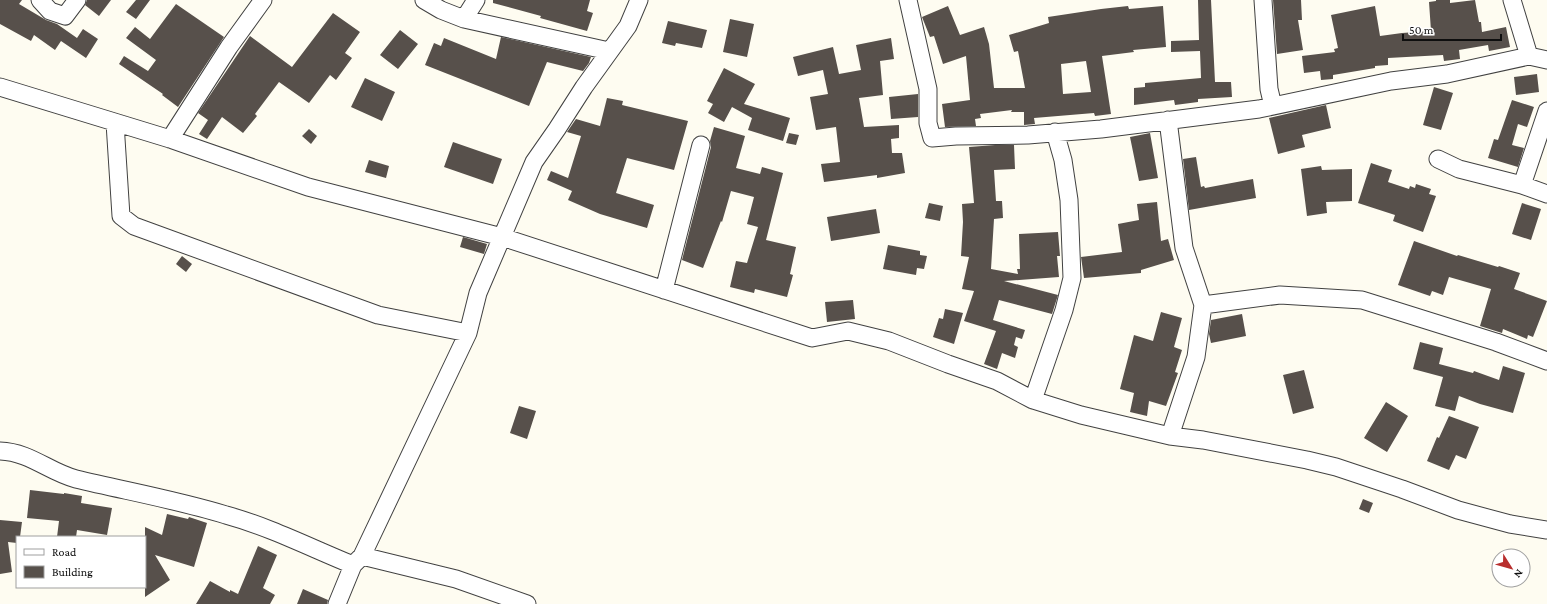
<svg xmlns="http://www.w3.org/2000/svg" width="1547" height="604" viewBox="0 0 1547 604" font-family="'Crimson Pro',serif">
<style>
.building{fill:#57504b;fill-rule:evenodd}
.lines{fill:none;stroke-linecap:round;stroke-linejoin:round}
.minor-casing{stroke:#414141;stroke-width:19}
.minor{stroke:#fff;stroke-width:17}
</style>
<rect width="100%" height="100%" fill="#fefcf1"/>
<path class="building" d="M0,0H22L19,4L46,20L57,24L77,38L83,29L98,39L86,58L61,41L55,50L34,35L31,41L0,24Z
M87,0H111L99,16L85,5Z
M136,0H150L136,19L126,12Z
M493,0H590L587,11L593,13L587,31L540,18L541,16L493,3Z
M1198,0H1211L1215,82H1231L1232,97L1198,99V102L1175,105L1174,100L1134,105V88L1145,87V83L1201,78L1200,51L1171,52V41L1199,40Z
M1273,0H1301L1302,20H1298L1303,50L1277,54Z
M1436,0H1450V3L1475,0L1479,22H1481L1482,32L1506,27L1510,47L1489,51L1488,45L1459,50L1460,59L1444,61L1443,55L1388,58V65L1375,66V68L1333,75V79L1321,80L1320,71L1304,73L1302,56L1335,52L1334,49L1338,48L1331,15L1375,6L1380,36L1402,33L1431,31L1429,2L1436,1Z
M176,4L224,37L178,107L162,95L163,94L119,64L124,56L148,71L156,60L126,38L135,27L150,39Z
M948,6L960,35L984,27L989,44L994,88H1025L1018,51L1014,52L1009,35L1049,23L1048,17L1101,9L1128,6L1129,9L1163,6L1166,47L1133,50L1134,52L1102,56L1111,114L1095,116L1094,113L1034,118L1035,124L1024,125V112H1011L1012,110L980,114L981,118L975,119L976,126L945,127L942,104L970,100L966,56L943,64L934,36L930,37L922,17ZM1086,61L1091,92L1063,94L1061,64Z
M333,13L360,32L345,53L352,58L336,80L330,75L309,103L279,82L255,114L257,116L243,133L222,117L207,139L199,134L208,120L198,113L250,36L292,67Z
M730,19L754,24L747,57L723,52Z
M668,21L707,30L702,48L676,43L675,46L662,43Z
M400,30L418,44L398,69L380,55Z
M501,37L591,57L589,63L583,71L547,62L529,106L425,65L434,43L441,46L444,38L496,59Z
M891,38L894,59L880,61L883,95L859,98L864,127L899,125V138L891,139L892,153H902L905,173L877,178V175L824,182L821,164L840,162L836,127L816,130L810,97L828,94L823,70L798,76L793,57L833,47L839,74L861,70L856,45Z
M724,68L755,84L744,104L790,118L783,141L748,130L752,118L732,107L724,122L708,113L713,104L707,101Z
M1537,74L1539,92L1516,95L1514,77Z
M365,78L395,92L382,121L351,107Z
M1434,87L1453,93L1441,130L1423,125Z
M918,94V117L891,119L889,97Z
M607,98L623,101L622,105L688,121L674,170L627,158L616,193L654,205L647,228L600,214L568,200L572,191L547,180L551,171L568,178L581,136L567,132L576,119L600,126Z
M1512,100L1534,107L1527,127L1518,124L1512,145L1524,148L1518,167L1488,158L1494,139L1498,140Z
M1326,105L1331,128L1302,135L1305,147L1278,154L1269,118Z
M714,127L745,136L736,168L760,174L762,167L783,173L766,240L796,247L790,274L793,275L787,297L755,289L754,293L730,287L736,261L747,263L758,227L747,224L754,197L731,191L722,222L721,221L703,268L682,260L711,147L710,141Z
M309,129L317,136L311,144L302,136Z
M789,133L799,135L796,145L786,143Z
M1150,133L1158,178L1139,181L1130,137Z
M453,142L502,159L493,184L444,167Z
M995,145H1014L1015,169L994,170L996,201H1002L1003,218L994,219L991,269L1018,274L1017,269H1020L1019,234L1058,232L1060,256H1057L1059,277L1004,281L1058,295L1052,314L999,300L993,320L1025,330L1022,339L1016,337L1014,345L1018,347L1015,358L1002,353L997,369L984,364L996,331L964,321L974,291L962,289L969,257L961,256L963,222L962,204L974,203L969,147Z
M1196,157L1201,187L1204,186L1205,188L1253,179L1256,198L1189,210L1183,159Z
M369,160L389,166L386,178L365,172Z
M1371,163L1392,170L1388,182L1409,189L1410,186L1415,188L1416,184L1431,189L1429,194L1436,196L1423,232L1393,221L1395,215L1358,203Z
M1321,166L1322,170L1352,169V201L1326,202L1327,213L1307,216L1301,169Z
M1157,202L1161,241L1168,239L1174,260L1141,270V273L1084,278L1081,257L1122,252L1118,224L1139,220L1137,204Z
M929,203L943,206L940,221L925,218Z
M1522,203L1541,209L1531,240L1512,234Z
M876,209L880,233L831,241L827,217Z
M463,237L487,244L484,254L460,247Z
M1414,241L1457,256L1458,255L1498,267L1499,266L1520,273L1514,289L1547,301L1533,337L1528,335L1527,339L1503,329L1502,333L1480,326L1491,289L1449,277L1443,295L1432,291L1430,296L1398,285Z
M888,245L920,251V255L927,256L924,269L917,268L916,275L883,269Z
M182,256L192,264L186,272L176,264Z
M853,300L855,319L827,322L825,302Z
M945,309L963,313L954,344L933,337L939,318L943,319Z
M1161,312L1182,318L1174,347L1182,350L1175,372L1178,373L1166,406L1149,401L1147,416L1130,412L1134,393L1120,389L1134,335L1153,341Z
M1242,314L1246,336L1211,343L1209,334L1211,320Z
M1420,342L1443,348L1439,364L1473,373L1474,371L1499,380L1503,366L1525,373L1513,413L1480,404L1459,396L1455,411L1435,406L1443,377L1413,369Z
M1304,370L1314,408L1293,414L1283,375Z
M1386,402L1408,416L1387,452L1364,438Z
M519,406L536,411L527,439L510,433Z
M1449,416L1479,427L1466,459L1456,455L1449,470L1427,461L1437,437L1439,438Z
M30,490L64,494V493L82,496L81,503L112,508L107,535L77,530L76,537H57L59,521L27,518Z
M1363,499L1373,503L1369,513L1359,509Z
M167,514L188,519L189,517L207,523L194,567L155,555L170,580L145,597V527L162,535Z
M0,520L22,522L20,537H17V543L8,542L12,572L0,574Z
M258,546L277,555L263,588L275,595L270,604H196L210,581L230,592V590L238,594Z
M303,589L328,600L327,604H297Z"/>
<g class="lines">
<g class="minor-casing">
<path id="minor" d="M40,0L50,11L65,16L77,0
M424,0L441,10L464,19L609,51
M908,0L928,89V123L932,138L956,136L1028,135L1101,129L1259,109L1391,81L1447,74L1529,56L1547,60
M1263,0L1269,89L1273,106
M1512,0L1529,56
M464,19L476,0
M0,87L170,139L308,187L502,237L812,338L848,331L889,341L948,364L997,381L1033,400L1081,415L1170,436L1203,440L1307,460L1336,467L1402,489L1458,510L1510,524L1547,530
M1168,120L1184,248L1203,305L1196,357L1170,436
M115,123L121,216L134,226L378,315L468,333
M170,139L229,47L263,0
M1438,159L1459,169L1522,185L1547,194
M1522,185L1547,111
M664,290L701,145
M1203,305L1280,295L1362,300L1496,342L1547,361
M1033,400L1064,310L1072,278L1069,200L1063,160L1055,132
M0,451C30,452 49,472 76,479C126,491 177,500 226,515C270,527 311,548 353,565
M362,556L456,579L527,604
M337,604L353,565L362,556L468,333L478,293L534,162L557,129L584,87L628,26L639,0"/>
</g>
<use href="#minor" class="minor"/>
</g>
<rect x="16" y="536" width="130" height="52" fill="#ffffff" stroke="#9f9f9f"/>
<rect x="24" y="549" width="20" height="6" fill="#ffffff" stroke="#9f9f9f"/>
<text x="52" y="556" font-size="12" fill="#0e0e0e">Road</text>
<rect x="24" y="566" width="20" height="12" fill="#57504b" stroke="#9f9f9f"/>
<text x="52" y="576" font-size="12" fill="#0e0e0e">Building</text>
<g transform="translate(1511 568) rotate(127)"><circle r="19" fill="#ffffff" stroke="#9f9f9f"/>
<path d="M0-3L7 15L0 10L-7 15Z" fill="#b82e2d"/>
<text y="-6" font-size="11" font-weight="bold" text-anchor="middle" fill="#0e0e0e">N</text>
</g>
<path d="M1403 34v6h98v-6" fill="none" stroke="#0e0e0e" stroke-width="2"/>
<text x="1409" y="34" font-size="12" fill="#0e0e0e" stroke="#ffffff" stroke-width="3" paint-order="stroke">50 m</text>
</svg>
